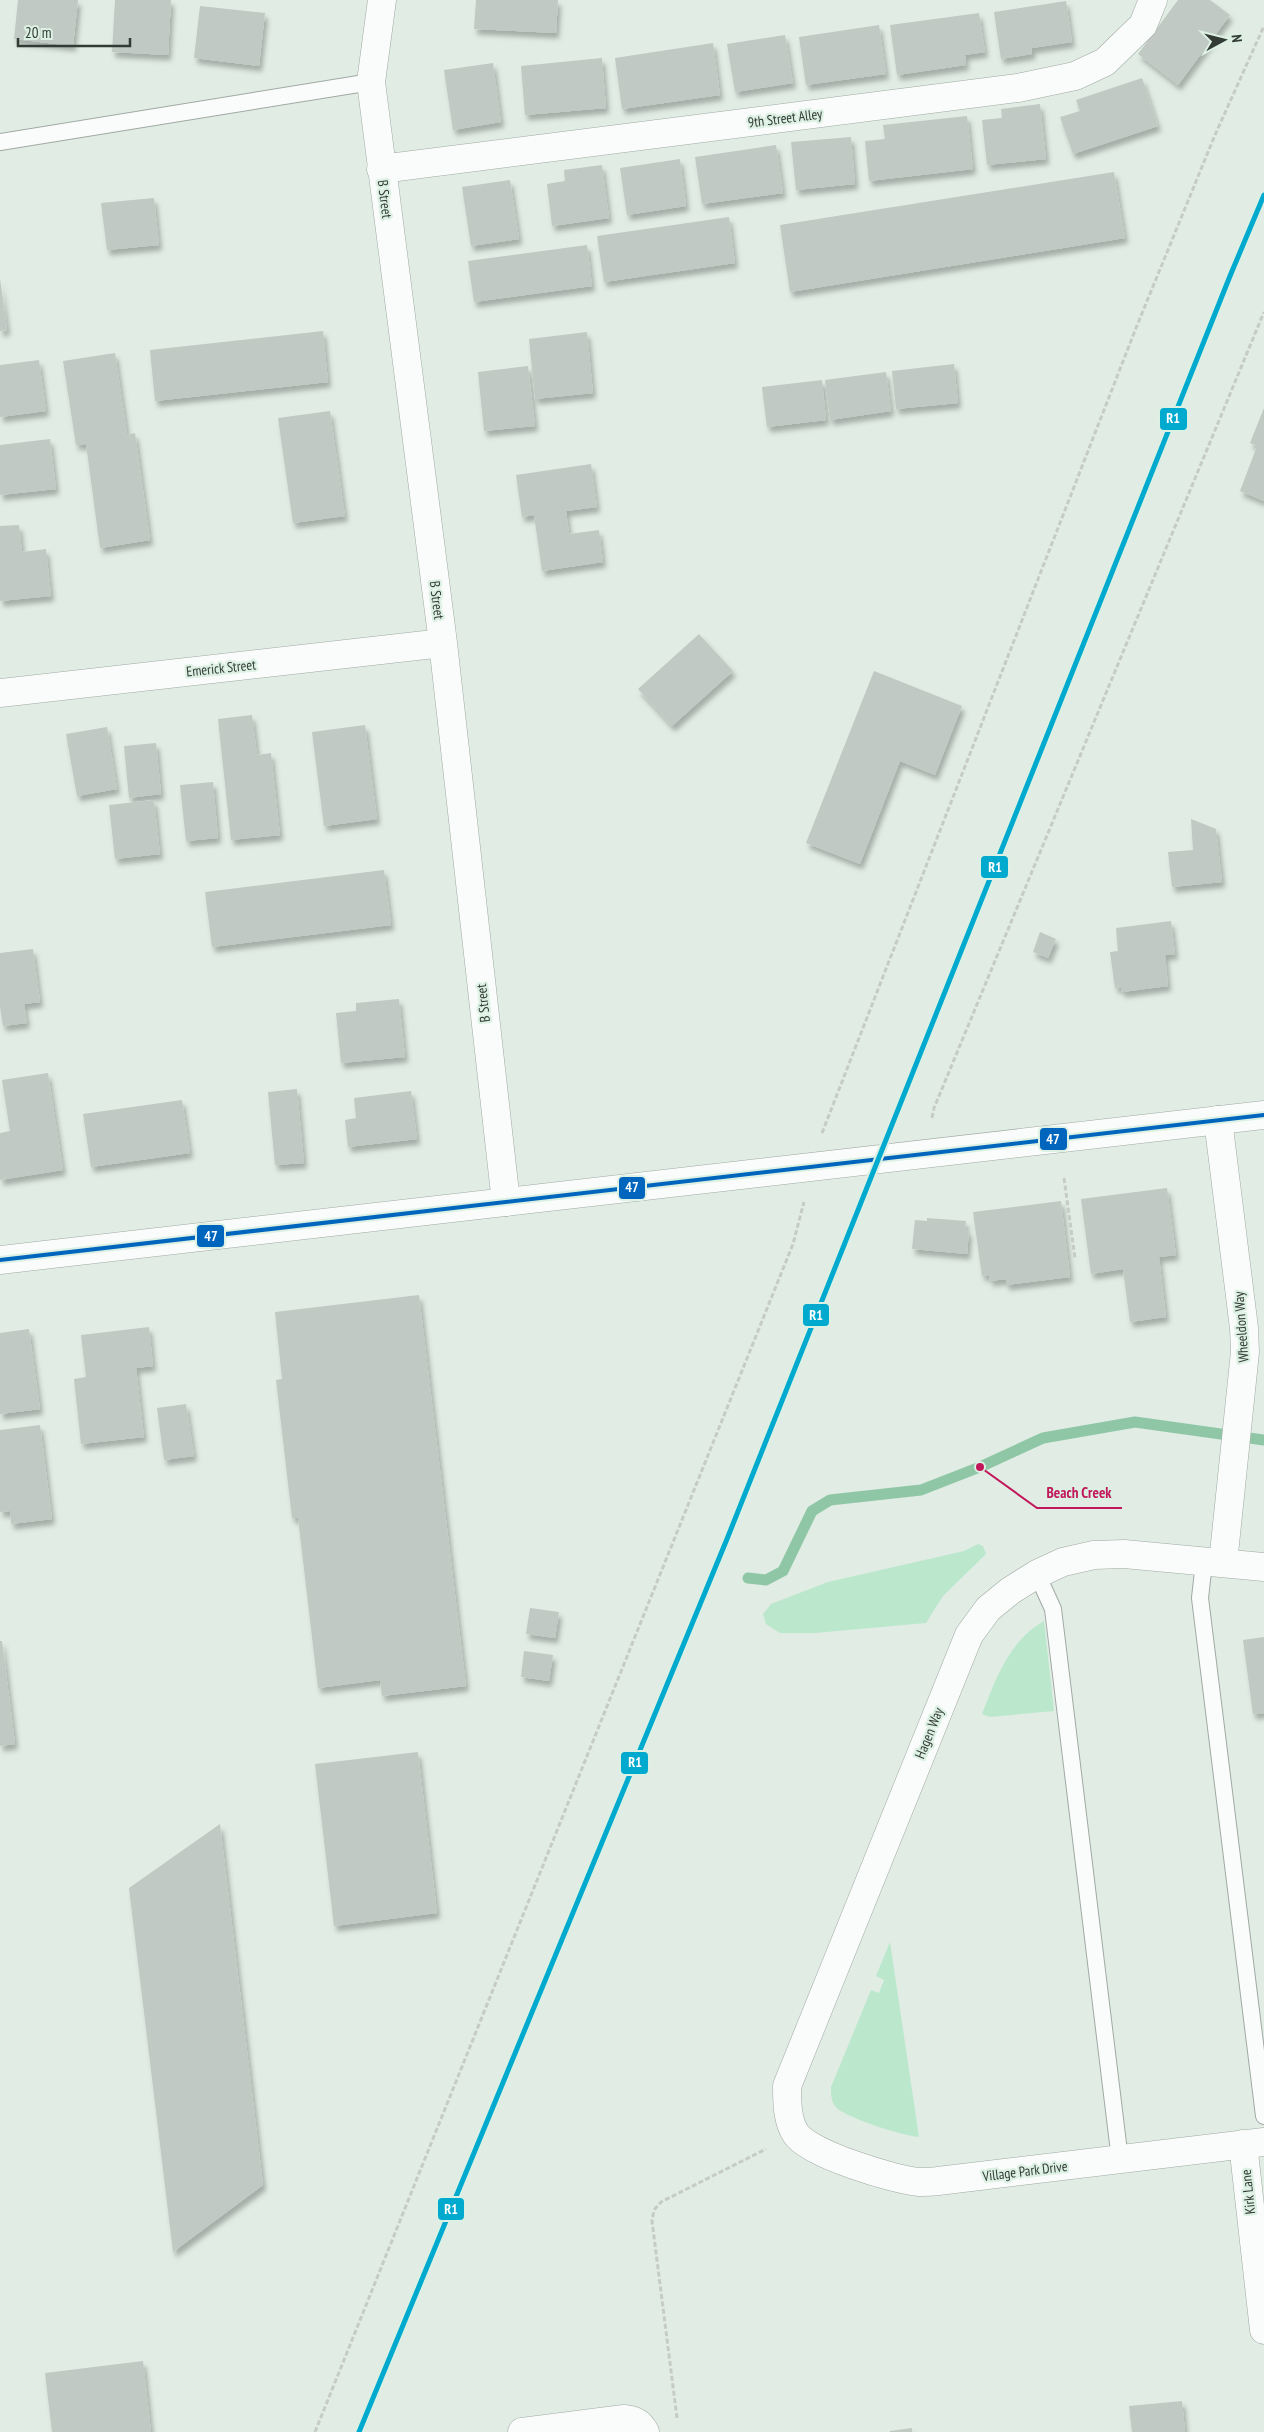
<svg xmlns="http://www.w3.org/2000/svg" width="1264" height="2432" viewBox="0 0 1264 2432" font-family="'PT Sans Narrow',sans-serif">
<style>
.green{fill:#bbe8cc}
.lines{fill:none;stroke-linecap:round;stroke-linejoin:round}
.stream{stroke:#8fc7a6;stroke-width:11}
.building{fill:#c0c9c3;filter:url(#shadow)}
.service-casing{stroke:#a1a9a4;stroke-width:18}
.minor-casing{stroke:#a1a9a4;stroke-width:29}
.tertiary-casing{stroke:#a1a9a4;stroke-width:29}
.path{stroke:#c6cbc8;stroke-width:3;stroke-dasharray:5 2.5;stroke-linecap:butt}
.service{stroke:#fafcfb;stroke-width:16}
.minor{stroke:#fafcfb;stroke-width:28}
.tertiary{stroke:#fafcfb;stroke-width:28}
.bus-1-casing{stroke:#dcf0e3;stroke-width:8}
.bus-1{stroke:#0065bd;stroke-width:4}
.rail-1-casing{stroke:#dcf0e3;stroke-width:9}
.rail-1{stroke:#00a9ce;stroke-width:5}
.labels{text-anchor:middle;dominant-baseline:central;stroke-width:4.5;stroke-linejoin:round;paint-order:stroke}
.street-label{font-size:14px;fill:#333b36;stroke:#dcf0e3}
.leader{fill:none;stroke:#c2185b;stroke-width:2}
.callout-dot{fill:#c2185b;stroke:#dcf0e3;stroke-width:2}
.callout-label{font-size:15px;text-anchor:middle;font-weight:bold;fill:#c2185b;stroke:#dcf0e3;stroke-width:4.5;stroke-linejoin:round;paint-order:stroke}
.line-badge{stroke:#dcf0e3;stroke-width:2}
.badge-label{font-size:14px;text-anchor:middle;font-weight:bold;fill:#fff}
</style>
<defs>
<filter id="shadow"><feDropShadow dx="3" dy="5.5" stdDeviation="2.5" flood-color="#0004"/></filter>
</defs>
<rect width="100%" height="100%" fill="#e0ece4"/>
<path class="green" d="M978,1544L983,1546L986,1554L943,1596L926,1623L815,1633H780L766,1624L763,1614L771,1604L828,1582L964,1551Z
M1044,1621L1054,1711L990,1717L982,1714C996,1678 1009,1641 1044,1621Z
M890,1942L919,2137C904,2136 842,2117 835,2106C831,2101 831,2093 831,2087L871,1990L879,1993L884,1980L876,1976Z"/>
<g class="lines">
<path class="stream" d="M748,1578L766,1580L783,1571L812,1511L830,1500L921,1490L980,1467L1043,1438L1135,1422L1264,1440"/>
</g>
<path class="building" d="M18,0H78L73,46L14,39Z
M115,0H171L168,55L112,52Z
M476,0H558L556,33L474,29Z
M1178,0H1210L1230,15L1178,85L1138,54Z
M1066,1L1072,42L1032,48V54L1001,59L994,12Z
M200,6L265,13L259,66L194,58Z
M979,13L985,52L965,55L966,65L897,75L890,25Z
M879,25L886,74L806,85L799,37Z
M785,35L793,83L735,92L727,44Z
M713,43L720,95L622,109L615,58Z
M602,58L606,108L525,115L521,66Z
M493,63L501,122L453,130L444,70Z
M1142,78L1158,126L1073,154L1060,117L1080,111L1076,100Z
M1040,104L1046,159L987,165L982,120L1002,118L1001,109Z
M967,116L973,169L869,181L865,141L885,139L883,125Z
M851,137L855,184L796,190L791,142Z
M776,145L783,193L702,204L695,157Z
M680,159L686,206L627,215L620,168Z
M602,165L609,218L552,226L547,184L565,181L564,170Z
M1114,172L1125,238L790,292L780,225Z
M510,180L519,239L471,246L462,187Z
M154,198L159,245L107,250L101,203Z
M729,217L735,263L604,282L597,236Z
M587,245L592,286L474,302L468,261Z
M0,278L7,330L0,331Z
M323,331L328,382L155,401L150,350Z
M587,332L593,393L535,399L529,339Z
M115,353L127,435L135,433L150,540L100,548L86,444L76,445L63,361Z
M39,360L46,411L0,417V365Z
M954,364L958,403L896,409L892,371Z
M528,366L535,426L484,431L478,372Z
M886,372L891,411L830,420L825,380Z
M822,380L826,420L767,427L762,387Z
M1264,408V501L1240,491L1257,446L1250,443Z
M330,411L345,516L293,523L278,418Z
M50,439L56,489L0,495V445Z
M591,464L597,507L566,511L569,534L599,530L603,562L542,571L534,515L522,517L516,475Z
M19,525L22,552L46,549L51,596L0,601V526Z
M699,634L733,671L672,726L638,689Z
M874,671L962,706L935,775L900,761L860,864L806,843Z
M252,715L257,755L271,753L280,835L231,840L218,719Z
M365,725L377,819L324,826L312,732Z
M107,727L117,789L77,796L66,734Z
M156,743L161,794L129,798L124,746Z
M213,782L218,838L186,841L180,785Z
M154,800L160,854L115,859L109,805Z
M1191,819L1216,829L1222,882L1172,887L1168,852L1193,850Z
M384,870L391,925L212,947L205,892Z
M1171,921L1175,954L1165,955L1168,986L1122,992L1121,987L1115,988L1110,952L1118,951L1116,928Z
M1040,932L1056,939L1048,958L1033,952Z
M33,949L40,1002L24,1004L27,1023L3,1026L0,1007V953Z
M399,999L405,1057L341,1063L336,1013L356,1011V1003Z
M48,1073L63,1170L0,1180V1133L10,1131L2,1080Z
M297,1089L304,1163L275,1165L268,1092Z
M411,1091L417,1139L348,1147L345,1120L356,1118L354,1098Z
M182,1100L190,1153L91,1167L83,1114Z
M1167,1188L1176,1255L1159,1257L1166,1317L1130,1322L1123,1269L1091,1274L1081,1199Z
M1061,1201L1070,1277L1006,1285V1279L990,1281L989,1275L982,1276L973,1212Z
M927,1218L966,1221L965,1230L969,1231L967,1254L912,1249L915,1220L927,1221Z
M419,1295L466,1686L382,1696L380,1680L318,1688L298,1518H292L276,1380L282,1379L275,1312Z
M149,1327L153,1366L136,1368L144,1437L81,1444L74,1379L86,1377L81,1335Z
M29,1329L40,1409L0,1414V1333Z
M186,1404L194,1456L164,1460L157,1408Z
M40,1425L52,1519L11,1524L10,1511L0,1512V1430Z
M530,1608L559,1612L555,1638L526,1634Z
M1264,1637V1713L1253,1714L1243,1640Z
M0,1641H2L15,1744L0,1746Z
M524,1651L553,1655L549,1681L521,1677Z
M418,1752L437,1913L334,1926L315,1764Z
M220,1824L263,2185L173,2252L129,1888Z
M143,2361L151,2432H52L45,2373Z
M1182,2401L1185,2432H1132L1129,2406Z
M912,2428V2432H890V2431Z"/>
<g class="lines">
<g class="service-casing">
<path id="service" d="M0,142L371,82
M1204,1562L1200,1598L1264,2116
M1037,1574L1053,1609L1120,2160"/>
</g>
<g class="minor-casing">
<path id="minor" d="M382,0L371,82L443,643L506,1202
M381,169L1018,88L1075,76L1105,62L1143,25L1153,0
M0,693L443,643
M1218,1120L1244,1328L1245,1352L1223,1563
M1264,1567L1124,1554L1094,1555L1063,1562L1037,1574L1010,1591L988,1609L969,1635L787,2086C787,2101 787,2121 796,2134C809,2154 895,2180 919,2182C925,2182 932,2182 938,2181L1264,2142
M1243,2144L1264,2330
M522,2432L624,2419C634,2420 640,2422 645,2432"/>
</g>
<g class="tertiary-casing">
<path id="tertiary" d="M0,1260L1264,1115"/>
</g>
<path class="path" d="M932,1118L934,1108L1264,312
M822,1133L1136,328L1215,135L1264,26
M1064,1178L1075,1258
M677,2418L652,2221L654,2210L661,2202L766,2149
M315,2432L793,1244L804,1202"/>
<use href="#service" class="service"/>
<use href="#minor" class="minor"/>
<use href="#tertiary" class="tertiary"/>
<g class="bus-1-casing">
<path id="bus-1" d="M0,1260L1264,1115"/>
</g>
<use href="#bus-1" class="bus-1"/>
<g class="rail-1-casing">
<path id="rail-1" d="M359,2432L727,1539L1230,276L1264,195"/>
</g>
<use href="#rail-1" class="rail-1"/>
</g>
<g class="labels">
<g class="street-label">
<text transform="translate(785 118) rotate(-7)">9th Street Alley</text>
<text transform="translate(385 199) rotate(83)">B Street</text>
<text transform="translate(437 600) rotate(83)">B Street</text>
<text transform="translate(221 668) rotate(-6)">Emerick Street</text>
<text transform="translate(483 1003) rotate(-96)">B Street</text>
<text transform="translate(1241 1327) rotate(-94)">Wheeldon Way</text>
<text transform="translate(929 1733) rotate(-68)">Hagen Way</text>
<text transform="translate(1025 2171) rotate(-7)">Village Park Drive</text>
<text transform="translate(1248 2192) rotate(-96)">Kirk Lane</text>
</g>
</g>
<path class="leader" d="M980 1467L1037 1508H1122"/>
<circle class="callout-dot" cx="980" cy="1467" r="5"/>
<g class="callout-label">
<text x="1079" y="1498">Beach Creek</text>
</g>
<g class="line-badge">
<rect x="1159" y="407" width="29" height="24" rx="5" fill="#00a9ce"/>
<rect x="980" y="855" width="29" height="24" rx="5" fill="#00a9ce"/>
<rect x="1039" y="1127" width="29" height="24" rx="5" fill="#0065bd"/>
<rect x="618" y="1176" width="28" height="24" rx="5" fill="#0065bd"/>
<rect x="196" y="1224" width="29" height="24" rx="5" fill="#0065bd"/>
<rect x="802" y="1303" width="28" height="24" rx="5" fill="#00a9ce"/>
<rect x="620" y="1751" width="29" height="24" rx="5" fill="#00a9ce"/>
<rect x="437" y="2197" width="28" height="24" rx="5" fill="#00a9ce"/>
</g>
<g class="badge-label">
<text x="1173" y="423">R1</text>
<text x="995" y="872">R1</text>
<text x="1053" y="1144">47</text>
<text x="632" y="1192">47</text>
<text x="211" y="1241">47</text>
<text x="816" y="1320">R1</text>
<text x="635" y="1767">R1</text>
<text x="451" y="2214">R1</text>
</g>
<g transform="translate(1224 40) rotate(83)" stroke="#dcf0e3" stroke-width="4" paint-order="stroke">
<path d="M0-4L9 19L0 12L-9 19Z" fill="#333b36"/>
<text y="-8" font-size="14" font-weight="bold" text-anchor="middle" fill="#333b36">N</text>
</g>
<path d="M18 38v8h112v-8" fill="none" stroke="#333b36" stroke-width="2.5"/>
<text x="25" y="38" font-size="15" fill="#333b36" stroke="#dcf0e3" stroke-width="4" paint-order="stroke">20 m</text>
</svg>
